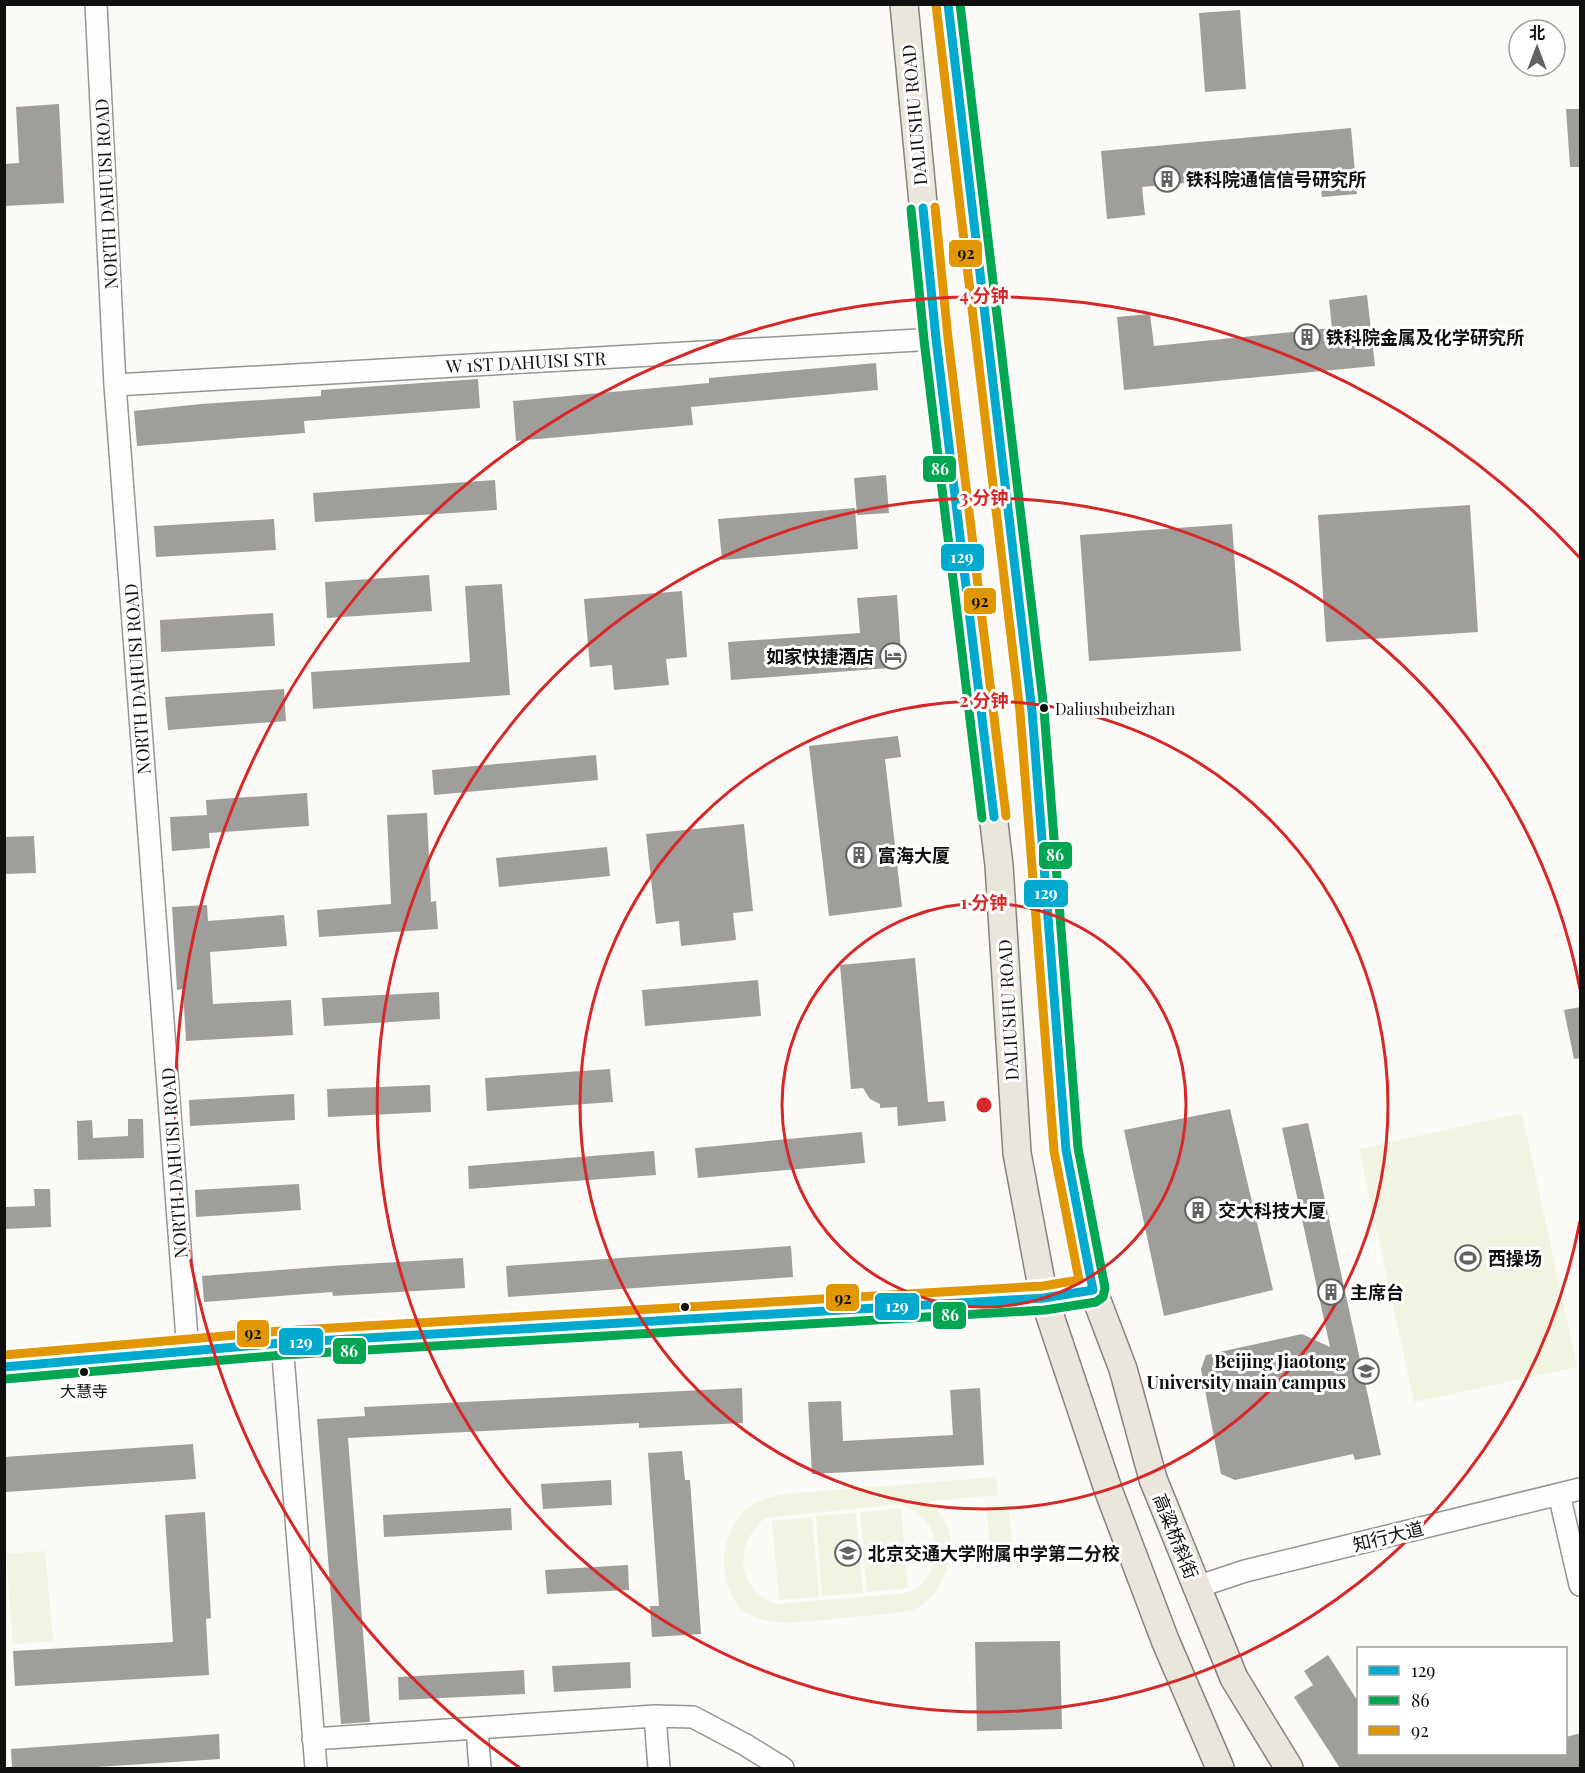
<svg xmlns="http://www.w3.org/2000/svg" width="1585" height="1773" viewBox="0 0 1585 1773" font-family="'Playfair Display','Noto Sans SC',serif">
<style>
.pitch{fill:#f0f4e1;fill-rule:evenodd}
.building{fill:#a09e9b}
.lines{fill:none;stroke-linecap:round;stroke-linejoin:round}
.minor-casing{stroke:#969594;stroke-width:24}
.major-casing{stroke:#848381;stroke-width:30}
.minor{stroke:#fffefe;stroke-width:21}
.major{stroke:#ebe6dc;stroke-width:27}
.bus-1-casing{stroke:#fff;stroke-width:14}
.bus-2-casing{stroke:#fff;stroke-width:14}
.bus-3-casing{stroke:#fff;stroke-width:14}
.bus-1{stroke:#00a9ce;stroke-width:9}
.bus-2{stroke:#00a651;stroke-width:9}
.bus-3{stroke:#e09702;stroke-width:9}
.ring{fill:none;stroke:#d62828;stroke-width:3}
.bus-dot{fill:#101010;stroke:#fff;stroke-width:2}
.labels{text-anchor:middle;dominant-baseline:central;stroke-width:6;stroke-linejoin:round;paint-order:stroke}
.bus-label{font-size:16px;fill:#101010;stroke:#fff;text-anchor:start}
.street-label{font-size:18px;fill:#101010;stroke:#fff}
.poi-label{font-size:18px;font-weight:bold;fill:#101010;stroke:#fff;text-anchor:start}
.centre{fill:#d62828;stroke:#fff;stroke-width:3}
.ring-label{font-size:18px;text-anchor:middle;font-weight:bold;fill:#d62828;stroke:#fff;stroke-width:6;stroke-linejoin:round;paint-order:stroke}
.line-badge{stroke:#fff;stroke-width:2}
.badge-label{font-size:16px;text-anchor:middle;font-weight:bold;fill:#fff}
.pale-badge-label{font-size:16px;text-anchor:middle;font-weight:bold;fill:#111}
</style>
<rect width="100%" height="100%" fill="#fcfaf6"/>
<path class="pitch" d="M1522,1113L1577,1367L1414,1402L1359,1149Z
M996,1477L998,1495L930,1501C936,1510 944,1517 948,1528C958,1556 939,1603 909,1611C887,1616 862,1615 840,1618C812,1621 777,1628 750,1615C727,1603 719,1565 727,1542C738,1508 752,1500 786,1494ZM900,1504C909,1508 917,1512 924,1519C943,1538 937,1577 914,1590C910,1592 904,1593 900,1594L776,1604C735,1588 734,1544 765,1518Z
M1008,1504L1013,1551L991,1554L986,1506Z
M901,1508L908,1588L867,1592L860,1512Z
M856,1513L863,1593L822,1596L816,1516Z
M812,1517L819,1597L779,1600L772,1521Z
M45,1551L53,1641L13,1644L6,1554Z"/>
<path class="building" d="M1240,10L1246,89L1205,92L1199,13Z
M59,104L64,203L4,206V164L19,163L16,107Z
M1566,109H1581V167H1570Z
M1351,128L1357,194L1322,197L1319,171L1142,187L1145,215L1107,219L1101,151Z
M1367,295L1375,366L1124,390L1117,317L1150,314L1154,346L1332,328L1329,300Z
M876,363L878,390L691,407L693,425L516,441L513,401L709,383V378Z
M478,379L480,408L304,421L305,433L137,446L134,411L201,404L321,396V390Z
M886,475L889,513L857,515L854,478Z
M495,480L497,510L315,522L313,493Z
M1470,505L1478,632L1326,642L1318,515Z
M855,508L858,549L722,560L718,519Z
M274,519L276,550L156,557L154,526Z
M1232,524L1241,651L1089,661L1080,535Z
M429,575L432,611L327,618L325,582Z
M502,584L510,695L313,709L311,672L470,662L465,586Z
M682,591L687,657L666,659L669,685L614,690L612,665L590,667L584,599Z
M897,595L902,667L731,680L728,642L860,633L857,598Z
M273,613L275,646L161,652L160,620Z
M284,689L286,721L168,730L165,697Z
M898,736L901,757L885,759L902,907L829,916L809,746Z
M596,755L598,780L434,795L432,770Z
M307,793L309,826L209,833L210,848L172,851L170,817L207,815L206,800Z
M427,813L431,902L436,901L438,929L319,937L317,910L391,904L387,815Z
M744,824L753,911L733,913L736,940L681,946L679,921L656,924L646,834Z
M34,836L36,873L4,874V837Z
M607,847L610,876L499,887L496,858Z
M207,905L208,921L284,915L287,946L210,952L213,1004L291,1000L293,1035L186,1041L183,989L177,990L172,907Z
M915,958L928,1102L944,1101L946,1121L898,1126L897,1107L880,1108V1104L870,1099L863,1088L851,1089L840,965Z
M758,980L761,1016L645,1026L642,990Z
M439,992L440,1019L324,1026L322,998Z
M1581,1007V1058L1574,1059L1564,1010Z
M610,1069L613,1102L487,1111L485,1078Z
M430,1085L431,1112L328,1117L327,1089Z
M294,1094L295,1120L190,1126L189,1100Z
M1230,1109L1273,1290L1164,1316L1124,1130Z
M128,1119H143L144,1158L78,1160L77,1121L92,1120L93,1138L128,1136Z
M1308,1123L1381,1455L1355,1460L1353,1454L1235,1480L1221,1474L1201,1369L1206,1355L1302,1334L1330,1347L1282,1128Z
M862,1132L865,1163L698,1178L695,1148Z
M654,1151L656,1175L469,1189L468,1166Z
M299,1184L301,1210L196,1217L195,1190Z
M34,1189H50L51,1227L4,1229V1207L35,1206Z
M791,1246L793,1277L508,1297L506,1266Z
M463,1258L465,1288L333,1296L332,1292L204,1302L202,1276L331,1266Z
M742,1388L743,1423L639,1428V1423L348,1438L370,1722L341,1724L317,1419L365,1416L364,1407Z
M980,1388L984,1465L812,1474L808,1402L841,1401L843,1441L953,1435L950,1390Z
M193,1444L196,1479L6,1492L4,1457Z
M682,1451L685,1480H690L701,1634L652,1637L650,1606H659L648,1453Z
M611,1480L612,1505L543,1509L541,1484Z
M511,1508L512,1530L384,1537L383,1515Z
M205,1512L211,1618L206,1619L209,1675L15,1686L13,1651L173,1642L165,1515Z
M628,1565L629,1590L547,1594L545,1570Z
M1060,1641L1062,1729L977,1731L975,1642Z
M1328,1655L1359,1703V1754H1566V1737L1581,1733V1768H1340L1294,1697L1313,1685L1304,1671Z
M630,1662L631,1688L554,1692L552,1666Z
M524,1670L525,1694L399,1700L398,1677Z
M219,1734L220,1759L81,1768H12L11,1749Z"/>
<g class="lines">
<g class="minor-casing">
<path id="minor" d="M96,4L115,385L188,1352
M115,385L936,339
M282,1343L316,1768
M4,1367L282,1343L1044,1298L1093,1290
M1559,1494L1580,1585
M1197,1587L1245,1571L1580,1489
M655,1716L693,1717L744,1744L783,1768
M477,1729L480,1768
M313,1739L655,1716L659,1768"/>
</g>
<g class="major-casing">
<path id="major" d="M904,4L936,339L999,865L1017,1153L1044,1298L1109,1492L1165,1640L1220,1768
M948,4L1032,711L1066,1150L1093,1290L1123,1369L1153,1479L1234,1678L1289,1768"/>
</g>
<use href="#minor" class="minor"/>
<use href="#major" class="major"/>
<g class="bus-1-casing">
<path id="bus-1" d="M923,208L936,339L994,817
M4,1367L282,1343L1044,1298L1093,1290L1066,1150L1032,711L948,4"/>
</g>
<g class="bus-2-casing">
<path id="bus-2" d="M911,209L924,340L982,818
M5,1379L283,1355L1045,1310L1096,1302L1103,1297L1105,1288L1078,1148L1044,710L960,4"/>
</g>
<g class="bus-3-casing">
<path id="bus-3" d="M935,207L948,338L1006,816
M4,1355L281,1331L1043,1286L1079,1280L1054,1151L1020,712L936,5"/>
</g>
<use href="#bus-1" class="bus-1"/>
<use href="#bus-2" class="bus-2"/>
<use href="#bus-3" class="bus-3"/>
</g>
<g class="ring">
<circle cx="984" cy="1105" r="202"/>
<circle cx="984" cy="1105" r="404"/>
<path d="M1580 1221A607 607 0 1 1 1580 989"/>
<path d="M520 1768A809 809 0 1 1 1580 558"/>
</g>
<defs>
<g id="building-ring" transform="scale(1.35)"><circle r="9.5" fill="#fff" stroke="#636260" stroke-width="1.5"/><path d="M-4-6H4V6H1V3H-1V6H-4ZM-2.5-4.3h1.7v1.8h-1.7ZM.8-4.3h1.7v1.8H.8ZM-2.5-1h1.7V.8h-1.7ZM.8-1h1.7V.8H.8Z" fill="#636260"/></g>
<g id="hotel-ring" transform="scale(1.35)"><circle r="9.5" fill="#fff" stroke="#636260" stroke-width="1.5"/><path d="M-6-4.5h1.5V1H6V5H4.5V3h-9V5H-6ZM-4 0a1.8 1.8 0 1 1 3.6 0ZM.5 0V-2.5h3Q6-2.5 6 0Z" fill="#636260"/></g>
<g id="stadium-ring" transform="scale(1.35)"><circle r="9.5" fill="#fff" stroke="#636260" stroke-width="1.5"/><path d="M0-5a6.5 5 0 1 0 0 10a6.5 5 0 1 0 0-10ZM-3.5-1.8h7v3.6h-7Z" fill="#636260"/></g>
<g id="university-ring" transform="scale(1.35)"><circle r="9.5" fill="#fff" stroke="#636260" stroke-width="1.5"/><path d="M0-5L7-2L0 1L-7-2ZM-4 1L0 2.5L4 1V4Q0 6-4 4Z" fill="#636260"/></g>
<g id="school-ring" transform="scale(1.35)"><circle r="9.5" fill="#fff" stroke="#636260" stroke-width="1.5"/><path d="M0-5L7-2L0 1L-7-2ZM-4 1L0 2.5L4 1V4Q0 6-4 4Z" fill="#636260"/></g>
</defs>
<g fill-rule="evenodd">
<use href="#building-ring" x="1167" y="179"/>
<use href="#building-ring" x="1307" y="337"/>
<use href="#hotel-ring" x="893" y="656"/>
<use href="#building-ring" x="859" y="855"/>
<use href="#building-ring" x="1198" y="1210"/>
<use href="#stadium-ring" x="1468" y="1258"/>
<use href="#building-ring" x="1331" y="1292"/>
<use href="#university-ring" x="1366" y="1371"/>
<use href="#school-ring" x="848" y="1553"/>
</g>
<g class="bus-dot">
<circle cx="1044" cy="708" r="5"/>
<circle cx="685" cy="1307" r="5"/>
<circle cx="84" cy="1372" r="5"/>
</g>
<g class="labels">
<g class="bus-label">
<text x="1055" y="708">Daliushubeizhan</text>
<text x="84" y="1390" text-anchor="middle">大慧寺</text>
</g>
<g class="street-label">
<text transform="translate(914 115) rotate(-95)">DALIUSHU ROAD</text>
<text transform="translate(106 194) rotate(-93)">NORTH DAHUISI ROAD</text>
<text transform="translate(526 362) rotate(-3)">W 1ST DAHUISI STR</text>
<text transform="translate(137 679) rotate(-94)">NORTH DAHUISI ROAD</text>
<text transform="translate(1008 1010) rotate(-93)">DALIUSHU ROAD</text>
<text transform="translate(174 1163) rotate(-94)">NORTH DAHUISI ROAD</text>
<text transform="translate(1176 1536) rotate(68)">高粱桥斜街</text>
<text transform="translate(1388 1536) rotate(-14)">知行大道</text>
</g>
<g class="poi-label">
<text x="1186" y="179">铁科院通信信号研究所</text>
<text x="1326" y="337">铁科院金属及化学研究所</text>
<text x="874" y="656" text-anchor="end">如家快捷酒店</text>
<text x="878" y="855">富海大厦</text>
<text x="1218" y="1210">交大科技大厦</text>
<text x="1488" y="1258">西操场</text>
<text x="1350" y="1292">主席台</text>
<text x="1346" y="1361" text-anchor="end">Beijing Jiaotong<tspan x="1346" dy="21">University main campus</tspan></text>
<text x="868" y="1553">北京交通大学附属中学第二分校</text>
</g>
</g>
<circle cx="984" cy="1105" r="9" class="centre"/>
<g class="ring-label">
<text x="984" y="302">4 分钟</text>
<text x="984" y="504">3 分钟</text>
<text x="984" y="707">2 分钟</text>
<text x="984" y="909">1 分钟</text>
</g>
<g class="line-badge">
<rect x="948" y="239" width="35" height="29" rx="6" fill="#e09702"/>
<rect x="922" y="455" width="35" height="28" rx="6" fill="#00a651"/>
<rect x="940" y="543" width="45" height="29" rx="6" fill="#00a9ce"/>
<rect x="963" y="587" width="34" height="28" rx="6" fill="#e09702"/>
<rect x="1038" y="841" width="35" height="29" rx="6" fill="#00a651"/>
<rect x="1023" y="879" width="46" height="29" rx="6" fill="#00a9ce"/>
<rect x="825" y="1283" width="35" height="29" rx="6" fill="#e09702"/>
<rect x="874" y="1292" width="46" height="29" rx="6" fill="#00a9ce"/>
<rect x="932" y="1301" width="35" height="29" rx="6" fill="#00a651"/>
<rect x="236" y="1319" width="34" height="29" rx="6" fill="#e09702"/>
<rect x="278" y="1327" width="46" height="29" rx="6" fill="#00a9ce"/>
<rect x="332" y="1337" width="35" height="28" rx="6" fill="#00a651"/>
</g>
<g class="badge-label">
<text x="940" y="475">86</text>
<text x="962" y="563">129</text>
<text x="1055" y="861">86</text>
<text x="1046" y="899">129</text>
<text x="897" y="1312">129</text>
<text x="950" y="1321">86</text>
<text x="301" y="1348">129</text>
<text x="349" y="1357">86</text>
</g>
<g class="pale-badge-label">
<text x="966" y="259">92</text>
<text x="980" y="607">92</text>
<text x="843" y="1304">92</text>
<text x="253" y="1339">92</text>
</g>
<rect width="1585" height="1773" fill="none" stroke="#101010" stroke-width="12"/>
<rect x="1357" y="1647" width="210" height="108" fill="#ffffff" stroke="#9f9f9f" stroke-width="1.5"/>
<rect x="1369" y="1666" width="30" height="9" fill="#00a9ce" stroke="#9f9f9f" stroke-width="1.5"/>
<text x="1411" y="1677" font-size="18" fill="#101010">129</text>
<rect x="1369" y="1696" width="30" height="9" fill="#00a651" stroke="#9f9f9f" stroke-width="1.5"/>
<text x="1411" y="1707" font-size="18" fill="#101010">86</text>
<rect x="1369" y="1726" width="30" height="9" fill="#e09702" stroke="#9f9f9f" stroke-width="1.5"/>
<text x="1411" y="1737" font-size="18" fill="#101010">92</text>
<g transform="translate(1537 48)"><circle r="28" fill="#ffffff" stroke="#9f9f9f" stroke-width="1.5"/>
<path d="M0-4.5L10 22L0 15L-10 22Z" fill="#636260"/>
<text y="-9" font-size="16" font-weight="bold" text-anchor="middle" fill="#101010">北</text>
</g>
</svg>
